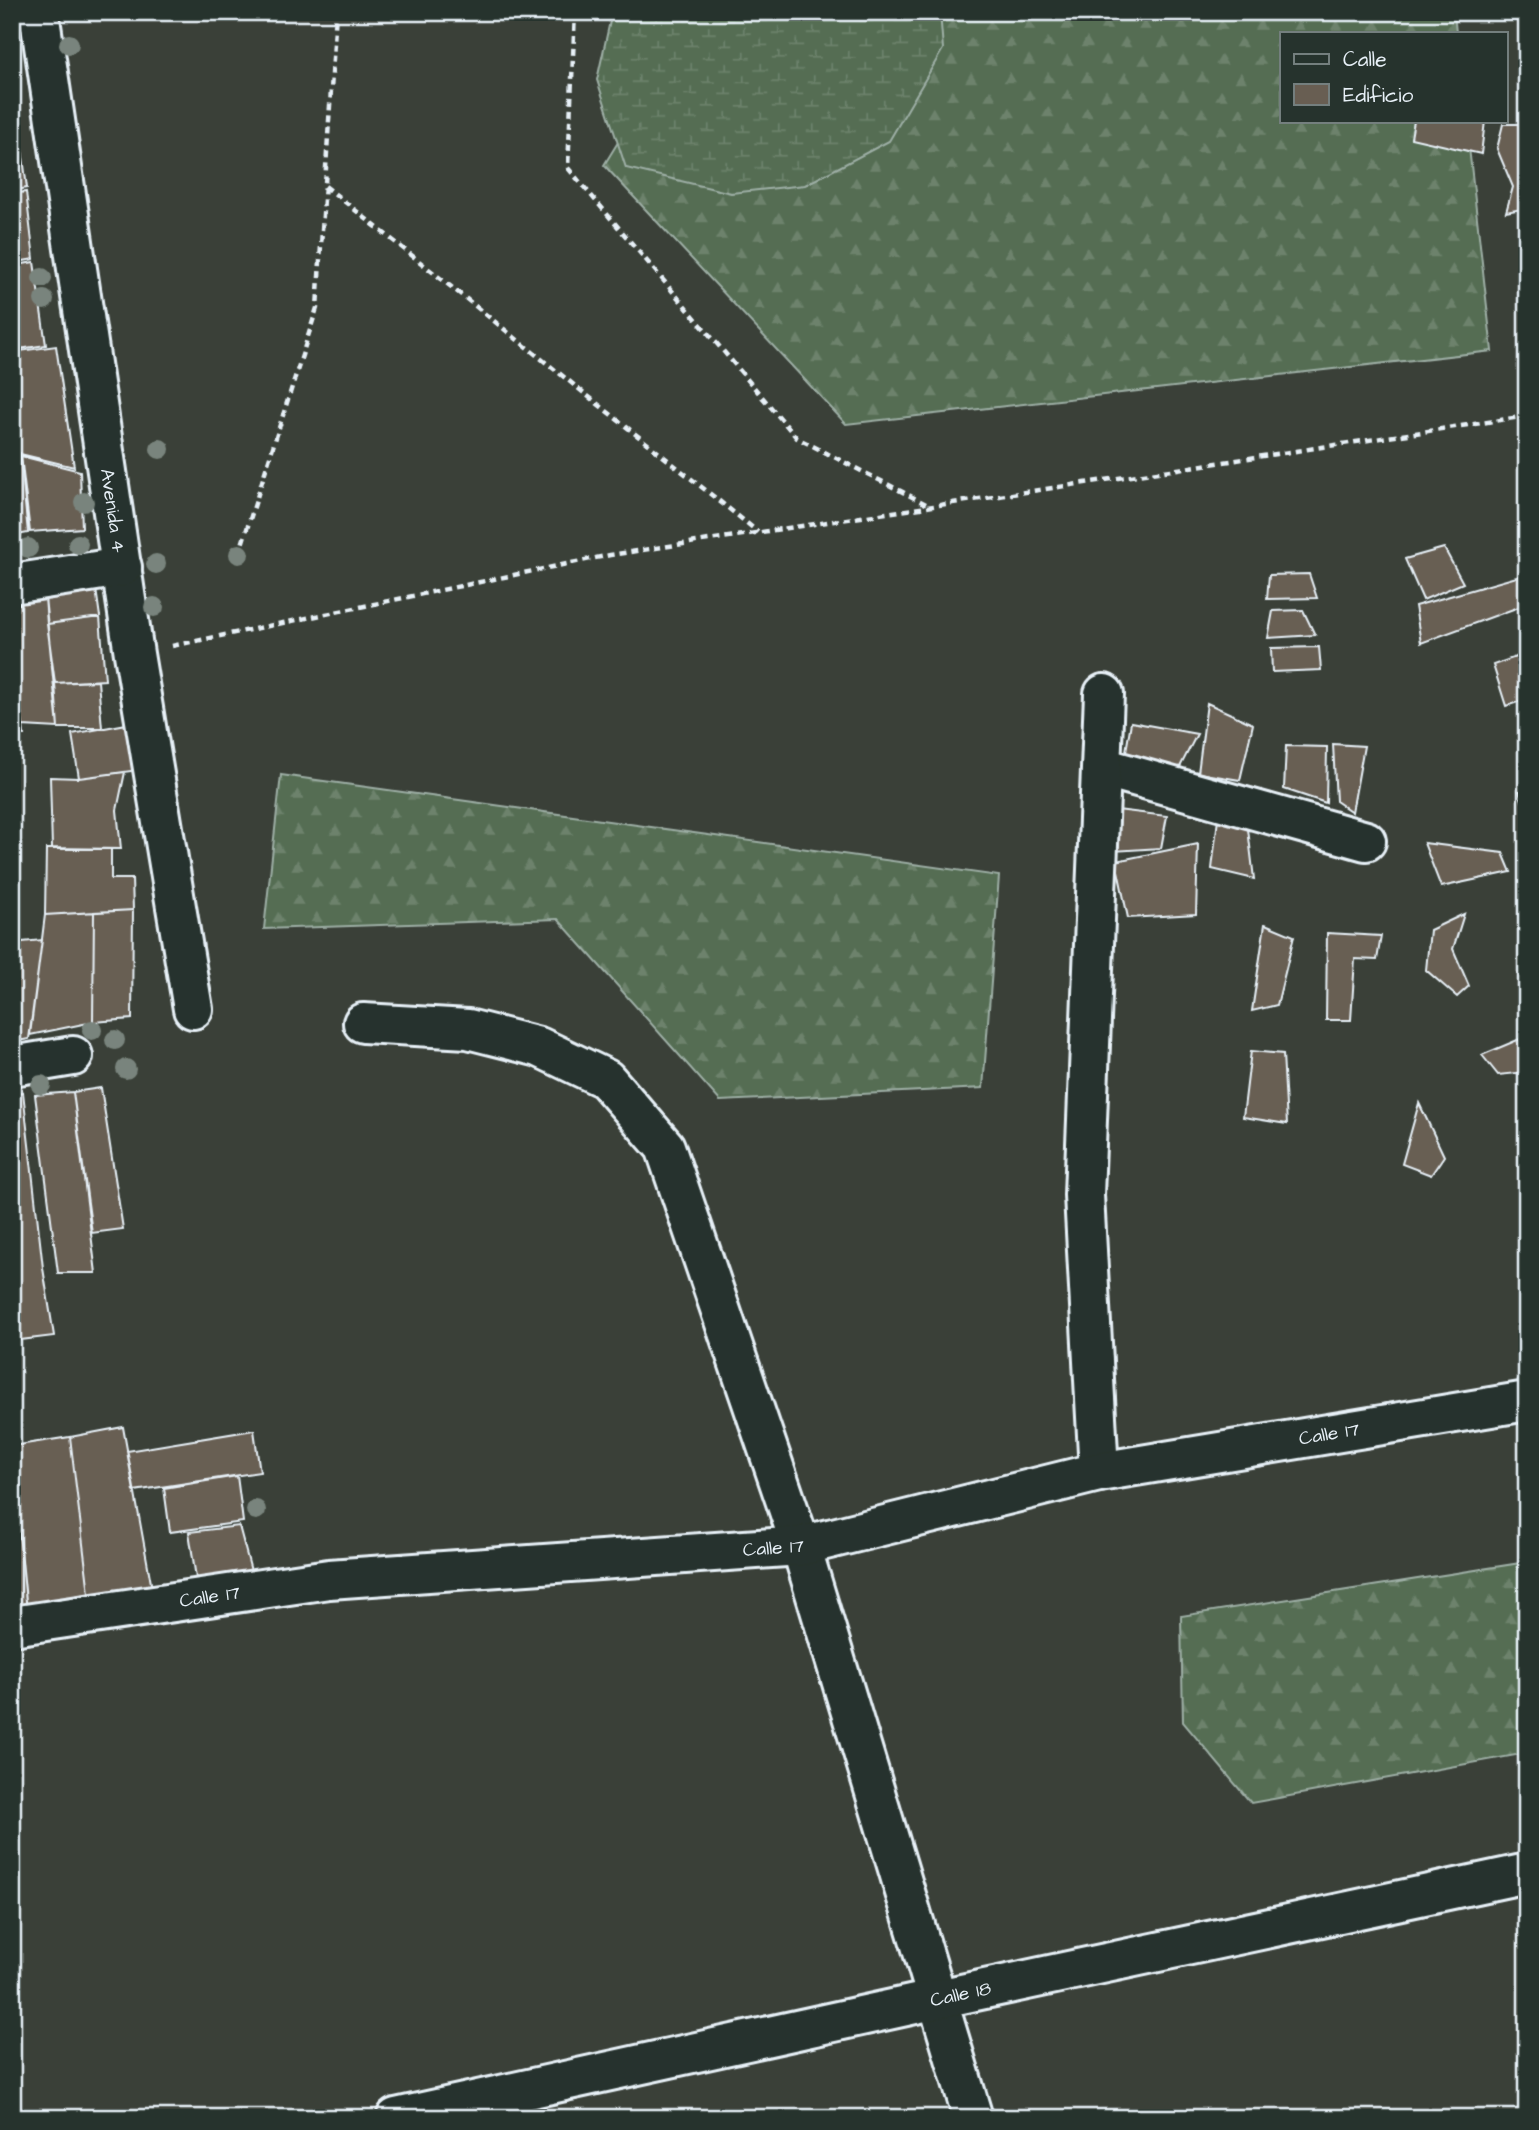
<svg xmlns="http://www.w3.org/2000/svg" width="1539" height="2130" viewBox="0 0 1539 2130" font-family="'Architects Daughter',sans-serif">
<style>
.forest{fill:url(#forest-firs);stroke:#9eafa6;stroke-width:2}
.wetland{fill:url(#wetland-marsh);stroke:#9eafa6;stroke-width:2}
.building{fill:#685e52;stroke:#e8f1f8;stroke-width:2}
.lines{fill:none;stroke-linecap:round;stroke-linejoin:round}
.minor-casing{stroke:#e8f1f8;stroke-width:44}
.path{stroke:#e8f1f8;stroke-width:4.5;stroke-dasharray:7 5;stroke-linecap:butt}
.minor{stroke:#26332d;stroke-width:38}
.tree{fill:#79847d}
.labels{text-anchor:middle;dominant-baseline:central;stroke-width:5;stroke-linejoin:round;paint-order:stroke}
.street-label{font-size:19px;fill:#e8f1f8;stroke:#26332d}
</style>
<defs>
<pattern id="forest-firs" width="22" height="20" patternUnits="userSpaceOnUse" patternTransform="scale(1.75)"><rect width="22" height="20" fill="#546d53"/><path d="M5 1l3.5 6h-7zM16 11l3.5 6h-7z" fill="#6d826c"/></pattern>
<pattern id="wetland-marsh" width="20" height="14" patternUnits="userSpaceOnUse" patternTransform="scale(1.75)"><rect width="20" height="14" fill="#546d53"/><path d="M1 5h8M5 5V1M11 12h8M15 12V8" fill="none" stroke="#6d826c"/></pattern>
</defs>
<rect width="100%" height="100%" fill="#3a4038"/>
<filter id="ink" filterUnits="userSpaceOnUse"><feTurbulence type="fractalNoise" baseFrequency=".0143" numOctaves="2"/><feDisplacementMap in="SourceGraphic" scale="14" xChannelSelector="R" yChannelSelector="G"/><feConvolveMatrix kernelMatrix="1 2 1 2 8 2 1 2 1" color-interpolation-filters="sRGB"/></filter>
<g filter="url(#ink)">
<path class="forest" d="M698,12H1454L1456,33H1282V121H1466L1492,351L846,424L604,165Z
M281,775L999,876L983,1088L720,1101L558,919L264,929Z
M1527,1562V1753L1251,1803L1183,1722L1181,1616Z"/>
<path class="wetland" d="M612,12H940L943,49L889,141L805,185L731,193L626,168L597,80Z"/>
<path class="building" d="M12,77L20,131L12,132Z
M1414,121H1485L1481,154L1411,138Z
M1503,124H1527V208L1506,212L1513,187L1497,149Z
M20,134L27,188L12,191V135Z
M26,192L34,259L12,263V194Z
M34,262L46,345L12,350V266Z
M56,346L74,467L12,452V352Z
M12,453H20L28,533L12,536Z
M21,456L80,471L82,528L30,532Z
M1444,548L1463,583L1423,600L1405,559Z
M1309,574L1317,598L1267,599L1269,575Z
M1527,574V604L1421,643L1415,606Z
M96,589L100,617L47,624L45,597Z
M45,597L58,728L23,726L12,649V602Z
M1303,610L1315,635L1268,638L1273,611Z
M100,617L105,680L55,683L47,624Z
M1319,647L1321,670L1272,672L1271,648Z
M12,649L23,726L24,735L12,734Z
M1527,653V699L1506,706L1493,665Z
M98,681L102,728H58L55,683Z
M1207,703L1253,724L1240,780L1198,773Z
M1131,722L1197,734L1179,769L1124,763Z
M132,723L139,770L79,778L72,734Z
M1333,744L1364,746L1352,812L1336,801Z
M1286,746L1327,747L1326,803L1284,789Z
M125,772L117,810L121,849L52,848L50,777L79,778Z
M1527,790V815L1519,791Z
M1117,810L1167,816L1161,848L1113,851Z
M1218,819L1247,821L1254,879L1212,869Z
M1424,843L1503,853L1511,872L1441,887Z
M1198,844L1196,914L1128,918L1116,861Z
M46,849H111V879H132L133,910L45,915Z
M133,910L132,1019L93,1022L94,912Z
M94,912L93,1022L30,1035L45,915Z
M1464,914L1453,949L1469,986L1457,997L1426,970L1430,930Z
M1265,924L1294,936L1277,1005L1252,1011Z
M1327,933L1381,936L1377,960L1355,959L1351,1020H1326Z
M42,940L29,1039L12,1042V943Z
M1527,1036V1072L1498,1075L1482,1055Z
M1251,1051L1283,1054L1287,1124L1243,1117Z
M101,1088L123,1229L92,1233L73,1092Z
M23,1092L43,1268L54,1336L12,1341V1093Z
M73,1092L96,1273H58L35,1095Z
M1419,1103L1444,1156L1431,1175L1402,1164Z
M123,1427L154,1600L91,1610L70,1437Z
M254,1430L260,1472L134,1491L127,1451Z
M70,1437L91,1610L28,1621L12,1466V1446Z
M237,1476L243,1522L170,1532L164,1488Z
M17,1509L28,1621L12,1623V1510Z
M239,1526L255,1586L199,1598L189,1532Z"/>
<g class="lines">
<g class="minor-casing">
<g id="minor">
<path id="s1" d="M39,12L134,654L193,1009"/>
<path d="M12,584L122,567"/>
<path d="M1102,767L1366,841"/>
<path d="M363,1023L468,1029L539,1047L606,1079L665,1147L801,1546L973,2118"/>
<path d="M12,1066L73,1056"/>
<path d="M1099,1472L1084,1195L1104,694"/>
<path id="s2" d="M12,1626L329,1579L801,1546L1099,1472L1527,1401"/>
<path id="s3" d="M396,2118L938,1999L1527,1873"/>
</g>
</g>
<path class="path" d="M575,12L568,168L797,438L930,506
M325,186L758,532
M239,554L317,308L336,12
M172,646L610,555L1527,416"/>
<use href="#minor" class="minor"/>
</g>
<g class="tree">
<circle cx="69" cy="44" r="10"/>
<circle cx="42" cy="278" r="10"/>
<circle cx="44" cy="300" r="10"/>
<circle cx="160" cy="449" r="10"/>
<circle cx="84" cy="502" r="10"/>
<circle cx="78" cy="544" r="10"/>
<circle cx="28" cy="548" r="10"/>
<circle cx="239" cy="554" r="10"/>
<circle cx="156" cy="564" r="10"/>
<circle cx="154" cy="607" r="10"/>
<circle cx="92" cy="1030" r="10"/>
<circle cx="115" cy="1040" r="10"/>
<circle cx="126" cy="1069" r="10"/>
<circle cx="41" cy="1085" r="10"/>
<circle cx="256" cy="1510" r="10"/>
</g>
</g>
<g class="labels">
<g class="street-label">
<text stroke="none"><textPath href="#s1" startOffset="504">Avenida 4</textPath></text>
<text stroke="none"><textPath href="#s2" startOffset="1334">Calle 17</textPath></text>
<text stroke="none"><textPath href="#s2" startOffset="766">Calle 17</textPath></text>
<text stroke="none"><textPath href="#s2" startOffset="200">Calle 17</textPath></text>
<text stroke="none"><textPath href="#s3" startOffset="578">Calle 18</textPath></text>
</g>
</g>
<rect width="1539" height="2130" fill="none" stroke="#26332d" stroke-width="42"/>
<rect x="21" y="21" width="1497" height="2088" fill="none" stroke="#e8f1f8" stroke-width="2.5" filter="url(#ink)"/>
<rect x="1280" y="32" width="228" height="91" fill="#26332d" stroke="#747f7e" stroke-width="2"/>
<rect x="1294" y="54" width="35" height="10" fill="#26332d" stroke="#747f7e" stroke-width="2"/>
<text x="1343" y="66" font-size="21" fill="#e8f1f8">Calle</text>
<rect x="1294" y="84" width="35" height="21" fill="#685e52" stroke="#747f7e" stroke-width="2"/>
<text x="1343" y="102" font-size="21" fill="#e8f1f8">Edificio</text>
</svg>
